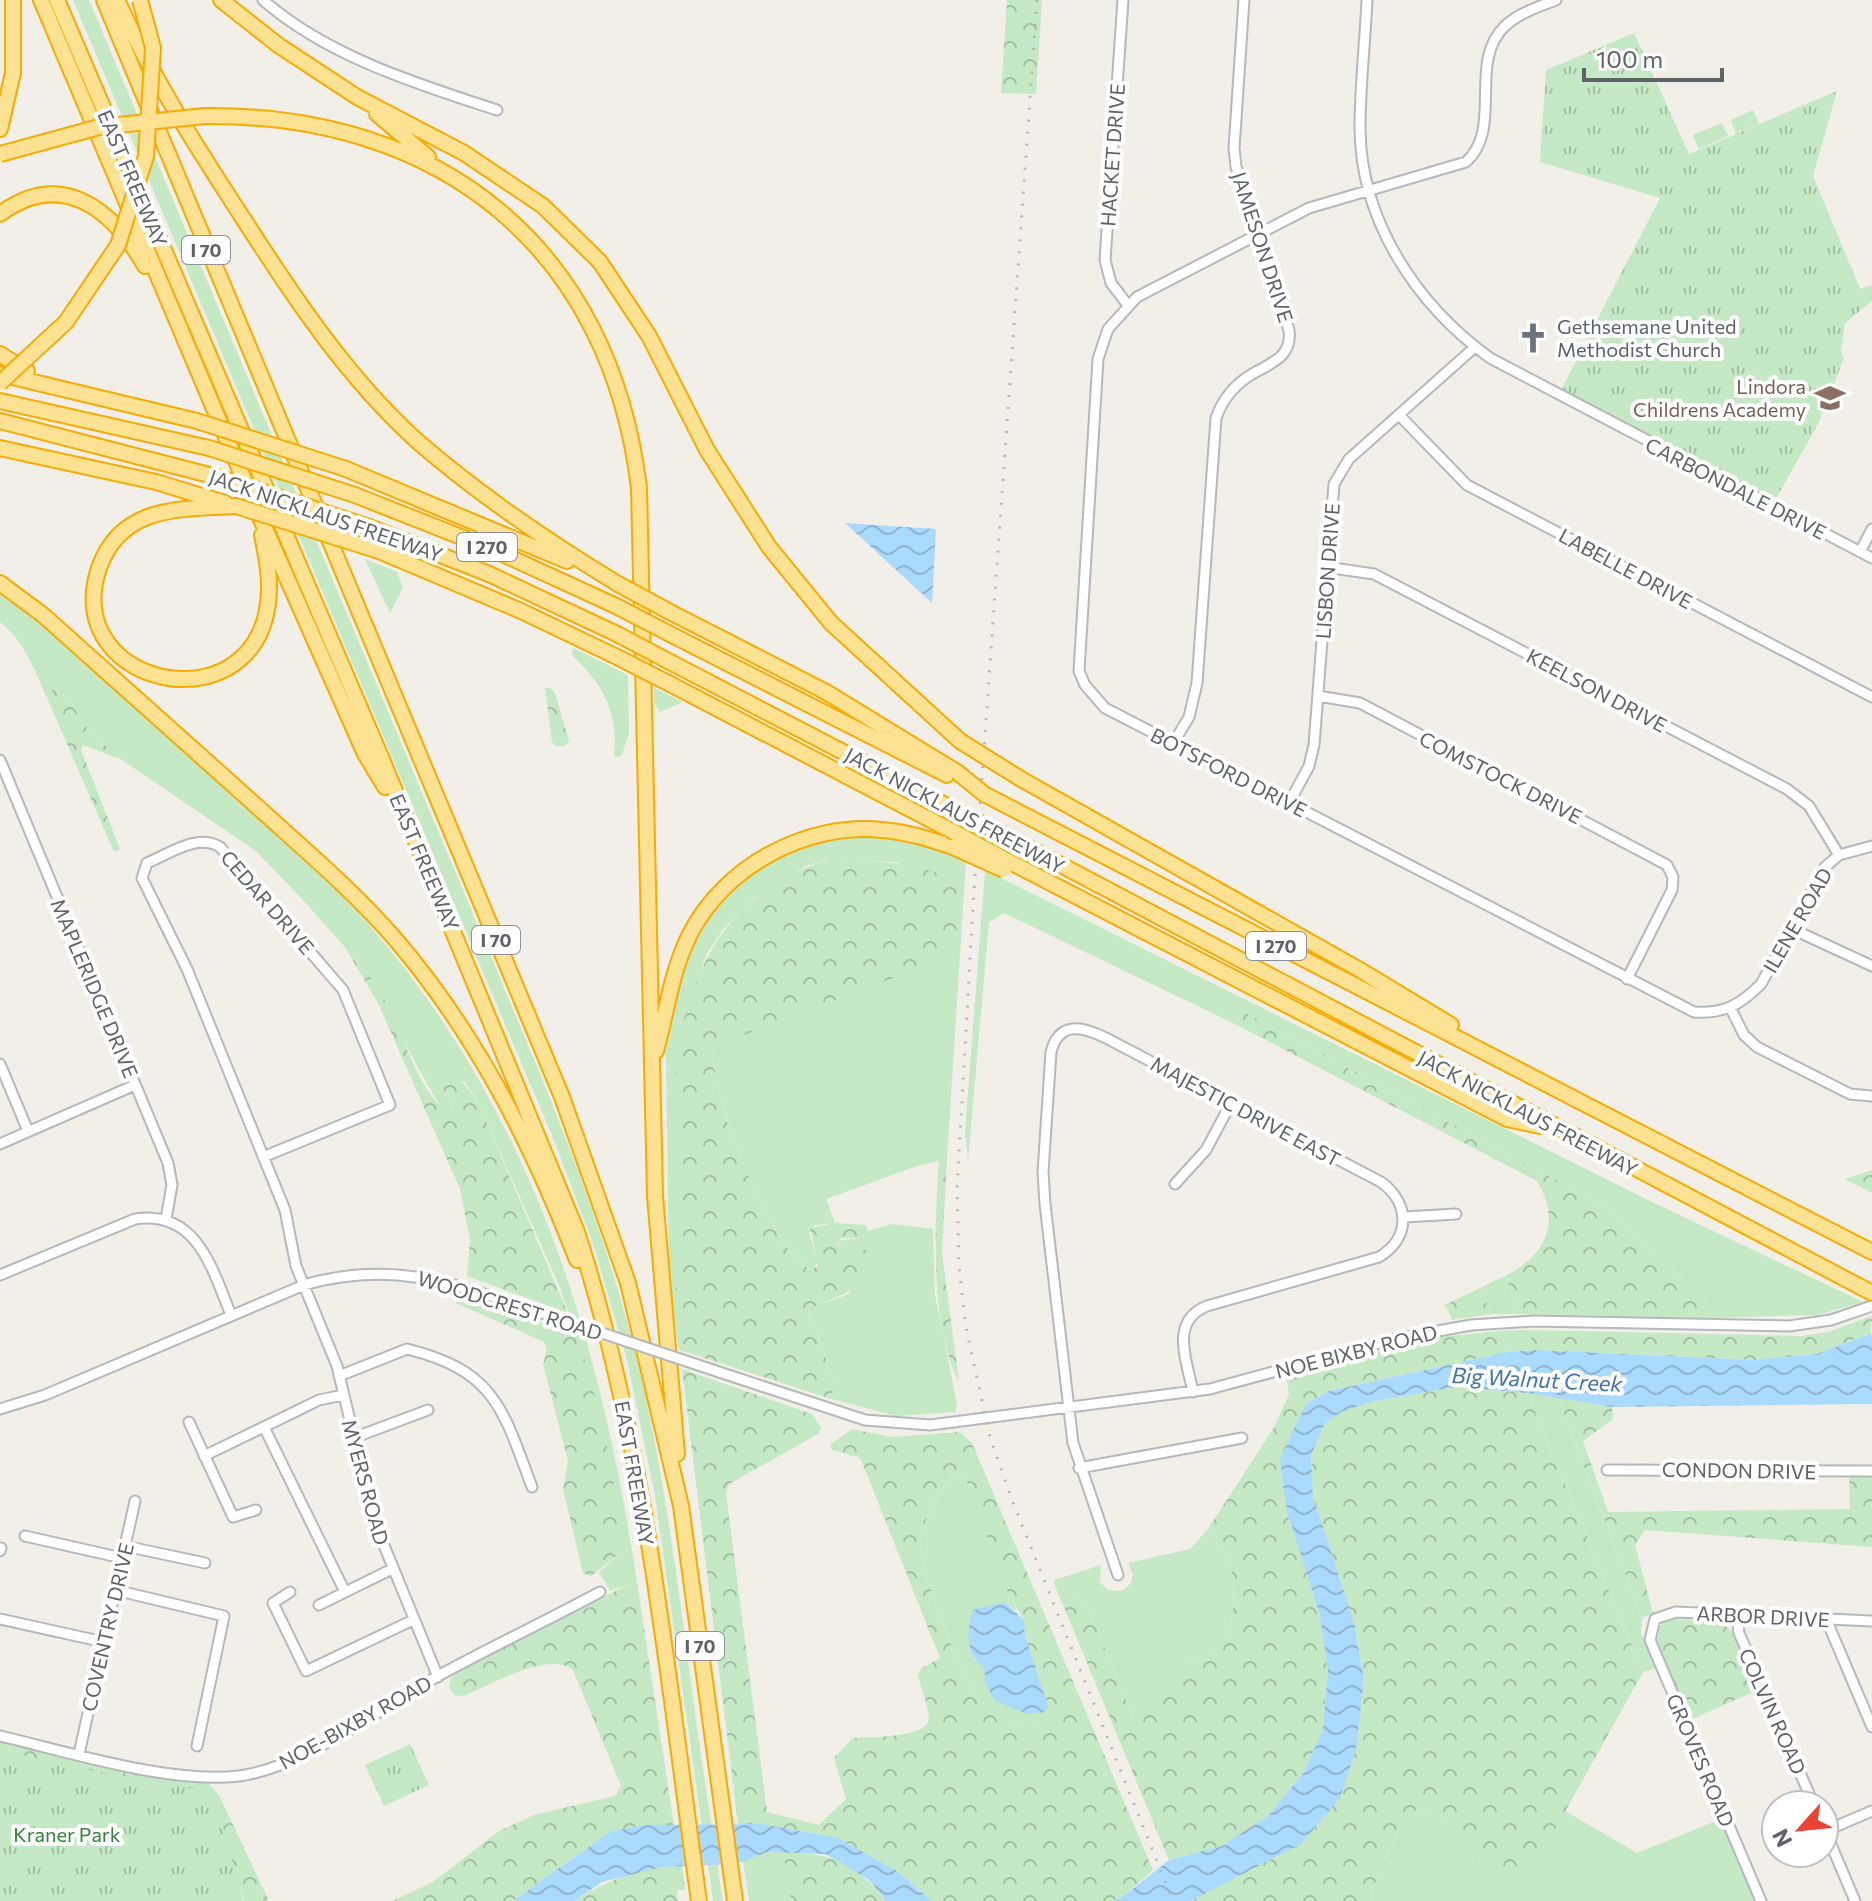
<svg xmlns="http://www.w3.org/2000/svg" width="1872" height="1901" viewBox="0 0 1872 1901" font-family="Commissioner,sans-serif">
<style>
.green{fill:#c5e8c5}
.forest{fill:url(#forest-crowns);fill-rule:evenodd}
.park{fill:url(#park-tufts)}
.water{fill:url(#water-waves)}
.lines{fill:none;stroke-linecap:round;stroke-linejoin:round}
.minor-casing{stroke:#b5b8bc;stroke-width:13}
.highway-casing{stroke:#f9ab00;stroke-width:18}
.minor{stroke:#fff;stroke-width:9}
.highway{stroke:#fde293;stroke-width:14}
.rail{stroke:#b6b7b8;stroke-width:3;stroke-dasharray:2 10;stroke-linecap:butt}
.minor-bridge-casing{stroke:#b5b8bc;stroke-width:13;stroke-linecap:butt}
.highway-bridge-casing{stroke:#f9ab00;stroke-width:18;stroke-linecap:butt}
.minor-bridge{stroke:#fff;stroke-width:9}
.highway-bridge{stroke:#fde293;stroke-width:14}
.labels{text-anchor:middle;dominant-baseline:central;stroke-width:8;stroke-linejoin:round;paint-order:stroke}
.shield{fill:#fff;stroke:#8f9295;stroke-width:2}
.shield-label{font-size:18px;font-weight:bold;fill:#5f6368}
.street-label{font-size:20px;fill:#5f6368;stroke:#fff}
.worship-label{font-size:20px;fill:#5b616d;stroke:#fff;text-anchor:start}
.education-label{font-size:20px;fill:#785e54;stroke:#fff;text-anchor:end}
.park-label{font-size:20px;fill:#348238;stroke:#fff}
.water-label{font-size:22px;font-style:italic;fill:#4174aa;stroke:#fff}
</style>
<defs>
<pattern id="forest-crowns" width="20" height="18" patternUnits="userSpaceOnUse" patternTransform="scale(2)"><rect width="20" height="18" fill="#c5e8c5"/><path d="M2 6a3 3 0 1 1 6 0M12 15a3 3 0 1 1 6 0" fill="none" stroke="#a3c0a4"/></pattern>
<pattern id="park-tufts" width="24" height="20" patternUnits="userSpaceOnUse" patternTransform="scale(2)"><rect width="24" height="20" fill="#c5e8c5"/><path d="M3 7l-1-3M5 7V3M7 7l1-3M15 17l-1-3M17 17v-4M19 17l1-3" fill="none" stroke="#a3c0a4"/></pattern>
<pattern id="water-waves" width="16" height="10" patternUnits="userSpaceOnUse" patternTransform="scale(2)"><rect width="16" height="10" fill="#aadaff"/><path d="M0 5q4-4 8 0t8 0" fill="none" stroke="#8eb4d2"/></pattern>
</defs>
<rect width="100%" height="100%" fill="#f1efe8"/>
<path class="green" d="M73,0H89L531,1052C584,1179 630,1307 655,1443C679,1570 691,1699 712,1827H702L655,1496L627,1360L593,1243L553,1138Z
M1753,110L1759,124L1736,133L1731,120Z
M1722,123L1728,136L1699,149L1693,135Z
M365,559L397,572L403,587L390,613Z
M0,588C68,639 129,703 192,760C249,812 311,861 363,918C531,1108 600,1336 637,1582L610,1591L599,1572L620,1553L579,1344L561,1290L477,1100L464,1081L439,1083L454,1110L451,1115L441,1108L360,964L303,900L256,851L122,760L82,723L69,698L54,688L47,698C34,669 25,642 0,622Z
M573,648L628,675L629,734L621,757L614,756C619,713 603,684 572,655Z
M654,688L683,702L660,712L654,703Z
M863,836L916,842L966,861L947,1159L917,1166L826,1199L835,1223L815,1225L809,1233L818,1262L813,1269C783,1265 739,1156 729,1127C721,1104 717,1078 711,1054L716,1046L947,877L893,862L829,859L806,866L754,898L724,928L706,955L679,1038L682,1345L686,1352L679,1350L669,1284L666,1054C676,932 734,845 863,836Z
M985,870L1652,1202L1863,1302L1817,1315L1704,1318L1709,1305L1611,1210L1244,1012L1236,1014L1237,1025L1004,913L989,922L968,1160L965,1131Z
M892,1224L933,1229L935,1295L957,1404L955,1412L896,1416L828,1398L835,1389L834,1380L808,1309L849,1294L847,1248L841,1247L837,1241L860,1238L868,1231Z
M1505,1276L1520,1314H1491L1480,1288Z
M1527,1330L1536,1350L1508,1352L1499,1331Z
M1527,1393L1558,1398L1642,1618L1641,1633L1656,1668L1643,1672Z
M960,1474L965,1477L1017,1611L1005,1602L969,1647L974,1659L984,1667L985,1682L1046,1712L1048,1706L1050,1719L1045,1724C1023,1729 1005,1725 988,1711C967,1695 919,1569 920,1542C921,1523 940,1493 951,1476Z
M1208,1529L1229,1558L1235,1590L1230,1633L1215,1651L1178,1665L1143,1718L1133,1717L1086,1603L1067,1586H1055L1054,1580L1101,1565L1100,1582L1108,1590L1122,1591L1130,1584L1133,1575L1128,1563L1190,1549Z
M1415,1810L1440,1817L1483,1871L1537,1862L1565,1811L1637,1853L1721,1819L1756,1901H1372L1370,1895L1396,1836Z
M767,1852H789L785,1857L791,1901H749L743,1861Z
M717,1864L723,1901H713L708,1865Z"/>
<path class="forest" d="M1007,0H1042L1036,94L1001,93Z
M54,688L69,698L82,723L122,760L83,745L81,750L120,849L114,852L47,698Z
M545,688H550L555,693L569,741L565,746H556L552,742Z
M829,859C854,860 949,862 957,889C959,897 958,911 957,920C956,931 957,946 950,956L728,1041L716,1046L711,1054C717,1078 721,1104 729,1127C739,1156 783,1265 812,1269L818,1266L810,1228L835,1223L866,1225L868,1231L860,1238H841L837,1243L841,1247L867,1250L871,1254C866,1295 837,1294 808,1310L834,1380L835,1389L828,1398L686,1352C668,1326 679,1246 680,1213C682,1156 672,1098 678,1042C680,1028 686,1014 690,1001C713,927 755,884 829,859Z
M345,947C358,963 373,979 383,997C403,1030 417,1094 451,1114L454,1110L439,1082L441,1078L456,1075L477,1100L568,1313L467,1276L470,1240L460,1189L379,1005Z
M1244,1012L1611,1210L1710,1306L1704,1318L1520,1314L1505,1276C1546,1256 1562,1222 1537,1181L1237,1025L1236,1014Z
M939,1159H947L942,1252L959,1382C929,1324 935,1223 939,1159Z
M1872,1170V1193L1845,1179Z
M1480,1288L1491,1314L1452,1320L1445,1305Z
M456,1296L576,1333C595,1388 622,1496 620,1553L591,1576L583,1573L563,1489L568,1461L543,1364L547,1350L544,1342L456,1303Z
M1872,1316L1871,1333L1817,1354L1754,1360L1536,1350L1527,1330L1801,1336L1828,1332Z
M1499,1331L1508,1352L1329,1391L1306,1404L1319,1612L1328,1671L1323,1729L1304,1772L1269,1815L1222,1846L1169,1860L1055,1586H1067L1086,1603L1133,1717H1143L1178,1665L1215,1651L1230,1633L1235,1590L1229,1558L1208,1529L1275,1426L1289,1394L1286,1375L1431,1338Z
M682,1369L812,1414L821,1428L818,1434L729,1484L726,1493L767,1812L819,1825L846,1799L834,1758L853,1738C868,1737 927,1738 929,1719C929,1707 921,1688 918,1676L920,1669L940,1658L862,1462L858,1457L832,1450L830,1445L852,1429L892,1437L960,1432L972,1443L1153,1870L1125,1895L1112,1901H932L897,1871L761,1824L738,1825ZM960,1474L965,1477L1007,1591L1024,1620L1025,1635L1050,1718L1045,1724C1023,1729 1005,1725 988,1711C967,1695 919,1569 920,1542C921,1523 940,1492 951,1476Z
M1456,1387L1527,1393L1643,1672L1537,1862L1483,1872L1440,1817L1416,1810L1396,1836L1370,1895L1372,1901H1190L1212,1888L1356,1750L1364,1680L1354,1622L1313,1496L1311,1456L1324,1425L1341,1412L1374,1401Z
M1558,1398L1612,1407L1613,1419L1583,1441L1608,1512L1850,1509L1849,1476L1872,1474V1547L1645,1530L1635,1545L1653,1613L1642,1618Z
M637,1582L674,1826L646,1825L611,1831L513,1901H392L433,1882L499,1831L534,1815L615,1796L621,1786L573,1670C549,1650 490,1685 463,1696L454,1695L449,1687L452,1676C493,1650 537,1630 581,1609C600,1600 616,1589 637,1582Z
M1670,1619C1743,1621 1731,1625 1760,1689L1690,1720L1657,1642L1660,1626Z
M0,1743L140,1775L208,1783L219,1795L269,1901H244L219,1829L0,1781Z
M789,1852C835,1854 857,1865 887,1901H791L784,1857Z
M682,1866L685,1890H677L678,1901H574C607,1880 642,1867 682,1866Z"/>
<path class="park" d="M1634,33L1689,154L1837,91L1813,176L1860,289L1872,285V301L1845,323L1841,351L1844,358L1818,424L1774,502L1561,390L1660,198L1540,162L1546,70Z
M410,1744L429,1785L384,1806L365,1765Z
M0,1750L158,1785L213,1790L243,1901H0Z"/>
<path class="water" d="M845,523L936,529L932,603Z
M1872,1333V1404L1612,1407L1527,1393L1456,1387L1374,1401L1341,1412L1324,1425L1311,1456L1313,1496L1354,1622L1364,1680L1356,1750L1340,1798L1301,1844L1190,1901H1112L1125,1895L1169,1860L1222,1846L1269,1815L1304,1772L1323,1729L1328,1671L1319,1612L1287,1511L1280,1459L1306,1404L1329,1391L1508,1352L1536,1350L1754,1360L1817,1354Z
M1005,1602L1024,1620L1025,1635L1048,1706L1046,1712L1028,1714L995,1701L985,1682L984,1667C965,1656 966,1629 973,1610Z
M761,1824L838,1838L897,1871L932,1901H887L868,1879L825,1854L767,1852L737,1864L662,1867L602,1882L574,1901H513L611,1831L646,1825Z"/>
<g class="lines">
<g class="minor-casing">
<path id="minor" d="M263,0C327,56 417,84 497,110
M1123,0L1105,260L1111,283L1127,304
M1367,0C1365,43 1360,86 1360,129C1361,222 1417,305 1490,358L1872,558
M1556,0C1538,7 1519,13 1505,26C1467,62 1504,128 1466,162L1309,208L1137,297L1108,329L1098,359L1079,671L1085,685L1105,708L1694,1012C1724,1014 1740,1005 1761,984L1825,867L1839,855L1872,846
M1399,415L1467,485L1872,697
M1860,552L1872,529
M1326,567L1374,574L1787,789L1809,806L1839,855
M1318,696L1360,703L1667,865L1673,877L1672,890L1627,979
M1174,742L1189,717L1197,683L1216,418C1222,401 1232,388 1246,378C1266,364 1293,360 1289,330L1236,167L1234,148L1244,0
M0,760L168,1163L172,1185L166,1219
M1289,803L1309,766L1314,745L1334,484L1349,459L1475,347
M1790,928L1872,966
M1731,1009L1744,1035L1757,1047L1850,1094L1872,1096
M0,1064L28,1131
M0,1144L135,1085
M263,1157L390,1105L343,990L220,847C197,833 169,854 147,863L142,878L187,969L285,1210L296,1266L337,1366L374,1521L438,1677
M1175,1184L1206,1150L1231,1103
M1405,1217L1456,1214
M0,1275L135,1219C197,1210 212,1268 231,1315
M719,1372L865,1420L930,1425L1210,1389L1394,1339L1471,1325L1534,1321L1789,1326L1831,1320L1872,1306
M339,1376L407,1349C496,1371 503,1410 532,1487
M0,1409L45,1395L304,1285C392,1259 456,1284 539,1312
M189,1422L233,1517L256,1510
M264,1427L345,1592
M353,1438L428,1410
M204,1456L319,1400L343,1395
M1079,1468L1242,1438
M1607,1470L1872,1471
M25,1536L122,1558
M125,1546L205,1563
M0,1551L1,1548
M1118,1575L1073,1443L1045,1204L1043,1172L1051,1052C1059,1021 1082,1026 1106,1038L1381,1182C1410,1203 1411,1238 1379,1257L1207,1306C1169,1321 1187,1361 1193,1392
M115,1590L224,1616L197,1746
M290,1592L273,1603L306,1671L413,1620
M319,1605L392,1569
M1737,1615L1739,1633L1814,1805
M0,1619L104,1642
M1826,1619L1872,1727
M0,1736C69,1752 169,1784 239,1776C302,1768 381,1708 438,1676C491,1647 546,1621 600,1592
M79,1754L135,1501
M1824,1828L1855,1901
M1825,1831L1872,1811
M1761,1901L1650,1640L1655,1619L1676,1612L1872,1621"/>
</g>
<g class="highway-casing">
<path id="highway" d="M41,0L259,515L365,754L385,787
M57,0L381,757L577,1232C647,1448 667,1677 699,1901
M104,0L562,1097L628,1283L681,1506L735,1901
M117,0C154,81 199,151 248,226C297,302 348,378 416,440C479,495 547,541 618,584
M221,0L278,45L357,97L464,153L543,206L600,262L649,336L707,450L769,547L831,623L960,741
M377,114L428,157
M205,116C443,114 610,249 639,488L655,1196L677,1454
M0,129L13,73V0
M0,214C62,168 113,210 145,266
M0,354L27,371
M0,374L197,421
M0,401L209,448
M0,421L221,478
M0,448L156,482L225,503
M346,469L567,561
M355,495L494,550L616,606
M236,506C181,509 121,505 99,568C57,692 271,732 269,584C269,568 265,551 262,535
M369,527L489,574L617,634
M379,551L521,611L617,657
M0,583L43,615C112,677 181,739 251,801C300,846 352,889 396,940C477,1035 532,1144 577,1260
M670,612L826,692L957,772
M670,634L947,775
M672,663L951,808
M672,685L950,830
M1021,779L1360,970L1451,1025
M984,794L1872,1252
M1006,836L1872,1293
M1004,859L1507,1119L1540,1126
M656,1051C667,1011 671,972 690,934C724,867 806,822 882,830C907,832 929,839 953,847"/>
</g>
<use href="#minor" class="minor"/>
<use href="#highway" class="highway"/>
<path class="rail" d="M1037,0L974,890L957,1189L959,1267L966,1328L990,1437L1012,1500L1173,1901"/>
<g class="minor-bridge-casing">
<path id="minor-bridge" d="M539,1312L719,1372"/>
</g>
<g class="highway-bridge-casing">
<path id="highway-bridge" d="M0,154L99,127L205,116
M0,383L66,322L118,245L146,156L153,48L140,0
M197,421L346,469
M209,448L355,495
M221,478L369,527
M236,506L379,551
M618,584L670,612
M616,606L670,634
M617,634L672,663
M617,657L672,685
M960,741L1021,779
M957,772L984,794
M951,808L1006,836
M950,830L1004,859
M953,847L1004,870"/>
</g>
<use href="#minor-bridge" class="minor-bridge"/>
<use href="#highway-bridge" class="highway-bridge"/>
</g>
<defs>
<g id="church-bare" transform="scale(2.4)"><path d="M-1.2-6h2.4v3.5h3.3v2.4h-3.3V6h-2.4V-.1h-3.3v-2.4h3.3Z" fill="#6b7280" stroke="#fff" stroke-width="2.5" paint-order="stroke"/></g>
<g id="school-bare" transform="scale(2.4)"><path d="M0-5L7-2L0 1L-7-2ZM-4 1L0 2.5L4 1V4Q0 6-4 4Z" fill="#8d6e63" stroke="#fff" stroke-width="2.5" paint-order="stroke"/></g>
</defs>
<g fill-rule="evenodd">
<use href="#church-bare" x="1533" y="338"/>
<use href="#school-bare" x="1830" y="398"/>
</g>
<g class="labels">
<g class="shield">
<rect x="182" y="236" width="48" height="28" rx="6"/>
<rect x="457" y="533" width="60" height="28" rx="6"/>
<rect x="472" y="926" width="48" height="28" rx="6"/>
<rect x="1246" y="932" width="60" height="28" rx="6"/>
<rect x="676" y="1632" width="48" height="28" rx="6"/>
</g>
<g class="shield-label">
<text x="206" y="250">I 70</text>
<text x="487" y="547">I 270</text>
<text x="496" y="940">I 70</text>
<text x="1276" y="946">I 270</text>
<text x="700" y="1646">I 70</text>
</g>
<g class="street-label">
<text transform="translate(1112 155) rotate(-86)">HACKET DRIVE</text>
<text transform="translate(133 178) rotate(67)">EAST FREEWAY</text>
<text transform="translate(1263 247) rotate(72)">JAMESON DRIVE</text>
<text transform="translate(1736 488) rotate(27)">CARBONDALE DRIVE</text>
<text transform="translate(326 515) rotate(19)">JACK NICKLAUS FREEWAY</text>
<text transform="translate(1626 568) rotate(28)">LABELLE DRIVE</text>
<text transform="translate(1327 571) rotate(-86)">LISBON DRIVE</text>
<text transform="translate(1597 690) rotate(28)">KEELSON DRIVE</text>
<text transform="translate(1229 772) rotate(27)">BOTSFORD DRIVE</text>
<text transform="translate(1501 777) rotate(27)">COMSTOCK DRIVE</text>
<text transform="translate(955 810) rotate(28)">JACK NICKLAUS FREEWAY</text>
<text transform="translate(425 862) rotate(67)">EAST FREEWAY</text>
<text transform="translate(268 902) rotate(49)">CEDAR DRIVE</text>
<text transform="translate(1797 920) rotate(-60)">ILENE ROAD</text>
<text transform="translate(95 988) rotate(67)">MAPLERIDGE DRIVE</text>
<text transform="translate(1246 1111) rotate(28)">MAJESTIC DRIVE EAST</text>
<text transform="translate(1528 1113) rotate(28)">JACK NICKLAUS FREEWAY</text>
<text transform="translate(510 1305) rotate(17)">WOODCREST ROAD</text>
<text transform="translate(1356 1351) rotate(-14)">NOE BIXBY ROAD</text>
<text transform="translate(1739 1470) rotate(1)">CONDON DRIVE</text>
<text transform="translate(635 1473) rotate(80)">EAST FREEWAY</text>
<text transform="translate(366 1482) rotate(75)">MYERS ROAD</text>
<text transform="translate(1763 1616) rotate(3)">ARBOR DRIVE</text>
<text transform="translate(107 1627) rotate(-77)">COVENTRY DRIVE</text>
<text transform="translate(1773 1711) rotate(66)">COLVIN ROAD</text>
<text transform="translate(355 1722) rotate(-29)">NOE-BIXBY ROAD</text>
<text transform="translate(1701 1760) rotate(67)">GROVES ROAD</text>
</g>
<g class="worship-label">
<text x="1557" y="326">Gethsemane United<tspan x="1557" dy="23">Methodist Church</tspan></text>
</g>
<g class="education-label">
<text x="1806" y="386">Lindora<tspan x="1806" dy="23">Childrens Academy</tspan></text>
</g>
<g class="park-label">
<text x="67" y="1834">Kraner Park</text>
</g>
<g class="water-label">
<text transform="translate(1537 1379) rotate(3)">Big Walnut Creek</text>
</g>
</g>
<g transform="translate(1800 1829) rotate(243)"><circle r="38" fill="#ffffff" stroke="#bfc1c3" stroke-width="2"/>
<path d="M0-6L14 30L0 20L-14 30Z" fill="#ea4335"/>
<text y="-12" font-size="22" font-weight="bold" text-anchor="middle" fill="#5f6368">N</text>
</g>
<path d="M1584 68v12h138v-12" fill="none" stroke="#5f6368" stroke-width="4"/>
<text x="1596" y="68" font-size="24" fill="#5f6368" stroke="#ffffff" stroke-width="6" paint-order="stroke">100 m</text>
</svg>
